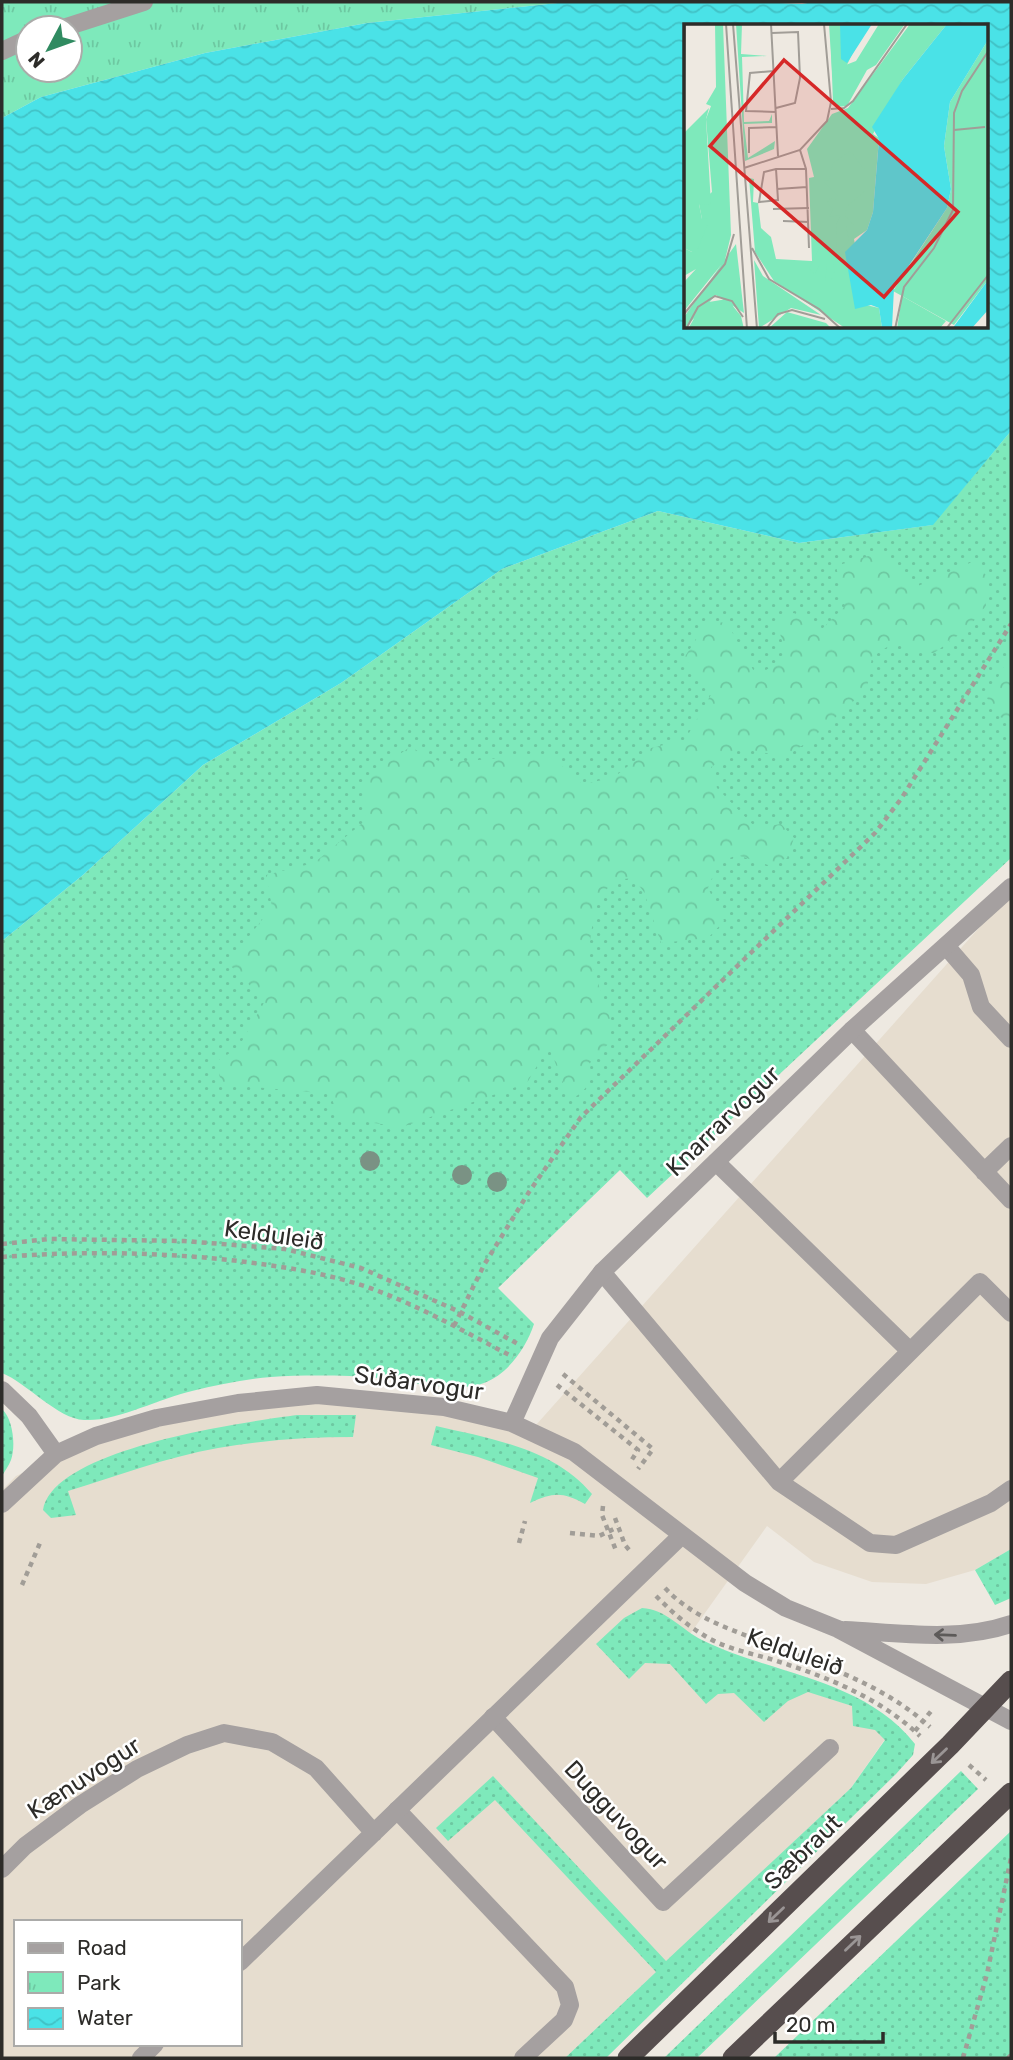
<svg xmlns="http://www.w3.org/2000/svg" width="1013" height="2060" viewBox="0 0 1013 2060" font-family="Rubik,sans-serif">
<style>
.built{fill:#e6ddcf;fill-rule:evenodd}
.grass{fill:url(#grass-dots)}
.forest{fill:url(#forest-crowns)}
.park{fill:url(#park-tufts);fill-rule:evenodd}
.water{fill:url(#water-waves);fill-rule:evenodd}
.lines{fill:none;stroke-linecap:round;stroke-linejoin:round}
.path{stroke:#a19d97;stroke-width:4.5;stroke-dasharray:5 5;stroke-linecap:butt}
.lane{stroke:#a5a0a0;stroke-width:18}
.street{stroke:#a5a0a0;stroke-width:18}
.highway{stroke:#574e4e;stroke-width:21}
.tree{fill:#7a9284}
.oneway{stroke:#5d5a59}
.oneway2{stroke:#9a9595}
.labels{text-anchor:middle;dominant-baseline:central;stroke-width:5;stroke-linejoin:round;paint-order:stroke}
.street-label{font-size:24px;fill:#2d2c29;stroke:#fff}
.inset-road{fill:none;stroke:#a19d97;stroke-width:2}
.view{fill:#d62828;fill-opacity:0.15;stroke:#d62828;stroke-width:3.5}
.inset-edge{fill:none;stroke:#2d2c29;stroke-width:3.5}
</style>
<defs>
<pattern id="grass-dots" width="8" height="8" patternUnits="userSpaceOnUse" patternTransform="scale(1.75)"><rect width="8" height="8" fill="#7ee9bb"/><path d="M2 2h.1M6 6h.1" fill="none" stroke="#6dc8a1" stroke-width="1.8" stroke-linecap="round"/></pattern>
<pattern id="forest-crowns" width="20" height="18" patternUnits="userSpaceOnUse" patternTransform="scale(1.75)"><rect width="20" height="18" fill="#7ee9bb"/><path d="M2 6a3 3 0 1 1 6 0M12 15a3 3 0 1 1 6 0" fill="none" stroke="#6dc8a1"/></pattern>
<pattern id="park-tufts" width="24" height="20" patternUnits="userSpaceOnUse" patternTransform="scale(1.75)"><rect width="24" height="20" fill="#7ee9bb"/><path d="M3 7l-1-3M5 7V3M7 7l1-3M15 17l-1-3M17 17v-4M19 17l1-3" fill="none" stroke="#6dc8a1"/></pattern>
<pattern id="water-waves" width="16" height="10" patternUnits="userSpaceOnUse" patternTransform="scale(1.75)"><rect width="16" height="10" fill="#4ae2e7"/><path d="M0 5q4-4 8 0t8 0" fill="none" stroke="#41c2c6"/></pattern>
</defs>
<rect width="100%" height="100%" fill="#eee9e1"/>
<path class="built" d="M1011,892V1549L975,1570L926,1584L872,1582L814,1562L767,1526L680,1648L852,1706L885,1739L851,1788L565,2058H2V1490L16,1476L128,1423L270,1396L536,1425ZM16,1922H240V2044H16Z"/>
<path class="grass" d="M1011,431V858L647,1198L620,1170L498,1288L534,1324C526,1348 508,1374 484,1383C456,1394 408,1380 378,1378C347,1375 302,1375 271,1377C245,1379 217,1385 192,1391C160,1398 116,1422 84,1420C58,1419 27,1383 2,1373V941L83,875L203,765L341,683L502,569L658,511L799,543L932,525Z
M2,1409C13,1419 16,1446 11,1460C9,1465 5,1471 2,1476Z
M297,1415H356L353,1437C308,1437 263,1440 218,1448C167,1457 117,1476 68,1491L76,1515L51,1518L43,1510C53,1448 245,1422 297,1415Z
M436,1426C492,1439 553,1448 592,1494L585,1504C562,1492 554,1492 530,1503L538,1478L478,1457L431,1445Z
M1011,1549V1598L995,1605L975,1570Z
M642,1608C666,1609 682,1630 702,1640C773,1675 863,1678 915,1744L913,1755L896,1774L606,2058H565L656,1972L495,1800L448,1841L436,1828L493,1776L666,1961L851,1788L885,1740L875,1730L853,1726L852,1706L808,1692L788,1701L764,1722L734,1693L718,1694L706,1704L670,1664L645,1663L629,1679L596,1644L624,1618Z
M961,1771L978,1789L697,2058H664Z
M1011,1831V2058H774Z"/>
<path class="forest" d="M884,551L918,586L972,562L986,575V606L968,628L934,653H914L899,639L872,657L867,689L809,741L785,757L742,748L711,767L717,788L756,828L781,824L794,838L787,858L768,865L737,855L718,863L708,888L724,921L708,938L661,943L644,892L633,878L615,880L596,901L588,954L611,1021V1041L590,1063C591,1081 589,1089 573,1098C560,1084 558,1064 548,1047L527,1083L402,1127L339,1118L330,1094L221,1084L217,1061L238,1048L265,1001L228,963L272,907L266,875L314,863L366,820L365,778L410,747L443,763L549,754L582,784L613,778L651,748L685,740L713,691L684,658L708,621L727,623L756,675L787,659L776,619L794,613L822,629L845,606L836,566Z
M1011,653V721L1000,717L987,698Z"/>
<path class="park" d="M2,2H567L367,23L205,53L41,97L2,118ZM28,28H70V70H28Z"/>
<path class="water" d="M567,2H756L802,4L813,2H1011V431L933,525L799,543L658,511L502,569L341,683L203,765L83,875L2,941V118L41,97L205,53L367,23ZM686,26H987V327H686Z"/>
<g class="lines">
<path class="path" d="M2,1244L49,1239L184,1241L285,1249L361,1268L460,1312L518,1344
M2,1257C77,1251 154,1252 230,1260C278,1266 324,1272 370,1288C420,1306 467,1333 513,1357
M454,1326L484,1265L529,1192L581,1117L875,833L901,799L1011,624
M563,1374L653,1449L638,1469
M557,1385L638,1450L631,1461
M603,1506L602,1515L617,1553
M615,1518L625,1545L630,1551
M570,1533L599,1536L618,1527
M519,1543L525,1521
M22,1585L40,1543
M665,1588C692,1617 727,1628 763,1642C822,1665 883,1684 930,1727
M656,1596C670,1610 685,1624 702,1634C721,1647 745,1652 767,1658C822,1675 878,1696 920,1736
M915,1731L932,1710
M969,1765L986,1780
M963,2058L987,1974L1011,1858
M1008,2058L1011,2055"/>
<path class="lane" d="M63,28L144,2
M2,51L28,39
M946,946L971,975L981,1007L1011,1039
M852,1030L1011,1200
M716,1162L910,1351
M984,1172L1011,1146
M602,1272L779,1482L870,1543L896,1545L991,1503L1011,1489
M779,1482L980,1282L1011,1313
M493,1717L663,1902L830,1748
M397,1810L565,1987L570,2005L564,2020L523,2058"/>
<path class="street" d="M2,1390L29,1416L56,1454
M512,1423L550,1338L602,1272L852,1030L1011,887
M2,1504L56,1454L96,1436L157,1418L238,1403L317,1395L444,1407L512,1423L574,1452L745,1583L786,1608L838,1629L1011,1721
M845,1630C901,1633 958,1642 1011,1624
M2,1869L25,1846L80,1805L137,1769L187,1745L224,1733L272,1742L316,1768L374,1833
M240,1962L682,1535
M141,2058L155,2044"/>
<path class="highway" d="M628,2058L950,1745L1011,1681
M733,2058L1011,1793"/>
</g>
<g class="tree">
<circle cx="370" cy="1161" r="10"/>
<circle cx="462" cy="1175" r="10"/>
<circle cx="497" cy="1182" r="10"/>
</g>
<defs><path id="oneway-shaft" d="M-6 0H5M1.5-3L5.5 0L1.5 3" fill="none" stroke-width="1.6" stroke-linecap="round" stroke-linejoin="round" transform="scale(1.75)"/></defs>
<use class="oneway" href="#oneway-shaft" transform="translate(945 1635) rotate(-178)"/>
<g class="oneway2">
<use href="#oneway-shaft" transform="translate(939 1756) rotate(136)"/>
<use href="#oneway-shaft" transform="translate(776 1915) rotate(136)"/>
<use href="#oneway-shaft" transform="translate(853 1943) rotate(-44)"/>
</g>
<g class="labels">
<g class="street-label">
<text transform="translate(723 1121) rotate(-44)">Knarrarvogur</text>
<text transform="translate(274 1235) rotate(8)">Kelduleið</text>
<text transform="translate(419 1383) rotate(8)">Súðarvogur</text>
<text transform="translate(795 1652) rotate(19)">Kelduleið</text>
<text transform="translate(84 1778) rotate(-33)">Kænuvogur</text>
<text transform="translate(616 1815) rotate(47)">Dugguvogur</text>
<text transform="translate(803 1852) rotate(-44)">Sæbraut</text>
</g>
</g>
<g transform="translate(684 24)">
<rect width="304" height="304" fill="#eee9e1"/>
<path d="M31,0H39L47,211L41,236L0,287V258L12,245L0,252V224L8,228L18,195L15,180L28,168L22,95L27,82L22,80L32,63ZM52,0H58L57,30L83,32L58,33L60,98L85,97L88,90V99L60,100L64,134L91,117L90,125L61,137ZM146,0L159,42L172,37L195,0H221L192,41L183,46L163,82L152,83L149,78ZM226,0H263L219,55L189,110L195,114L189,188L183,206L170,215L182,281L195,284L198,304H161L90,257L71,228L65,154L70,155L69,178L74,179L77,204L87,213L92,235L128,237L125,154L130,153L123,125L148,90L164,84ZM52,220L60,289L32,271L0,305V293ZM70,236L79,252L137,291L107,284L75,304ZM218,272L262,297L256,304L213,305ZM43,275L57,292L60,305H4L19,279ZM103,288L142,299L147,304L84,305Z" fill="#7ee9bb"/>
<path d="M25,84L22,95L27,181L15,180L18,195L24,194V199L13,227L8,228L0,224V109ZM166,127L181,146V167L163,182L161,191L170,202H162L165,217L153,229L152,201L157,191L145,193L149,185L143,179L146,174L154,176V172L139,157L145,156L149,139ZM143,220L151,246L147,257H141L143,241L136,240L131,250L125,245L137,221Z" fill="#7ee9bb"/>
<path d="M145,0H183L161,45L148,47ZM304,16V256L270,301L209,267L263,184L267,165L260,122L266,78Z" fill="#7ee9bb"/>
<path d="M156,0H188L163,39L157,35ZM263,0H304V16L266,78L260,122L267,165L263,184L210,264L208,304H198L195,284L187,281L171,285L161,228L183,206L189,188L195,115L188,103L219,55ZM304,256V286L288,304L268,305Z" fill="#4ae2e7"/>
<path class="inset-road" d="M42,0L63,305M49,0L73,305M87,0L94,132M88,9L114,8L116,54L111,79L92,84M90,47L66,49L62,87L92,88M0,62L1,0M147,85L160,84L169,77L223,0M270,106L301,103M116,126L122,145L125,224M65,129V104L93,103M60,144L116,126L143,97L147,78L140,0M92,145L94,176L75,178L80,148L92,145H122M93,165L123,163M89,185L125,184M99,197L125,198M68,224L85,255L135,285L157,305M0,290L41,240L50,210M2,305L14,283L31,272L48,277L59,293M82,305L94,290L108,286L141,295M211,305L220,263L250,224L269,186L270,89L278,67L305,26M262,305L305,250"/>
<path class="view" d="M100,36L274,188L200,273L26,122Z"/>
<rect width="304" height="304" class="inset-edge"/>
</g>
<rect width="1013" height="2060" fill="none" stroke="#2d2c29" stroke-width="7"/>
<rect x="14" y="1920" width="228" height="126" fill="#ffffff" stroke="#ababa9" stroke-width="2"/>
<rect x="28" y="1943" width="35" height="10" fill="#a5a0a0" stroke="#ababa9" stroke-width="2"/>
<text x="77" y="1955" font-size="21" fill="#2d2c29">Road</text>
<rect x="28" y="1972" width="35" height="21" fill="url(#park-tufts)" stroke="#ababa9" stroke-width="2"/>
<text x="77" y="1990" font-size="21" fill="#2d2c29">Park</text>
<rect x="28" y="2008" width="35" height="21" fill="url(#water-waves)" stroke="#ababa9" stroke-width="2"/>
<text x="77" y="2025" font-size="21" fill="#2d2c29">Water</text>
<g transform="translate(49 49) rotate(229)"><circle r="33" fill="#ffffff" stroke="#ababa9" stroke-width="2"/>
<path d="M0-5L12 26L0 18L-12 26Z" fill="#308b61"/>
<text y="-10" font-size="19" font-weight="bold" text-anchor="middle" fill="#2d2c29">N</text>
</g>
<path d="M775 2032v10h108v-10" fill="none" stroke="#2d2c29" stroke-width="3.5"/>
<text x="786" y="2032" font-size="21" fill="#2d2c29" stroke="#ffffff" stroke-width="5" paint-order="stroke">20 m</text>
</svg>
